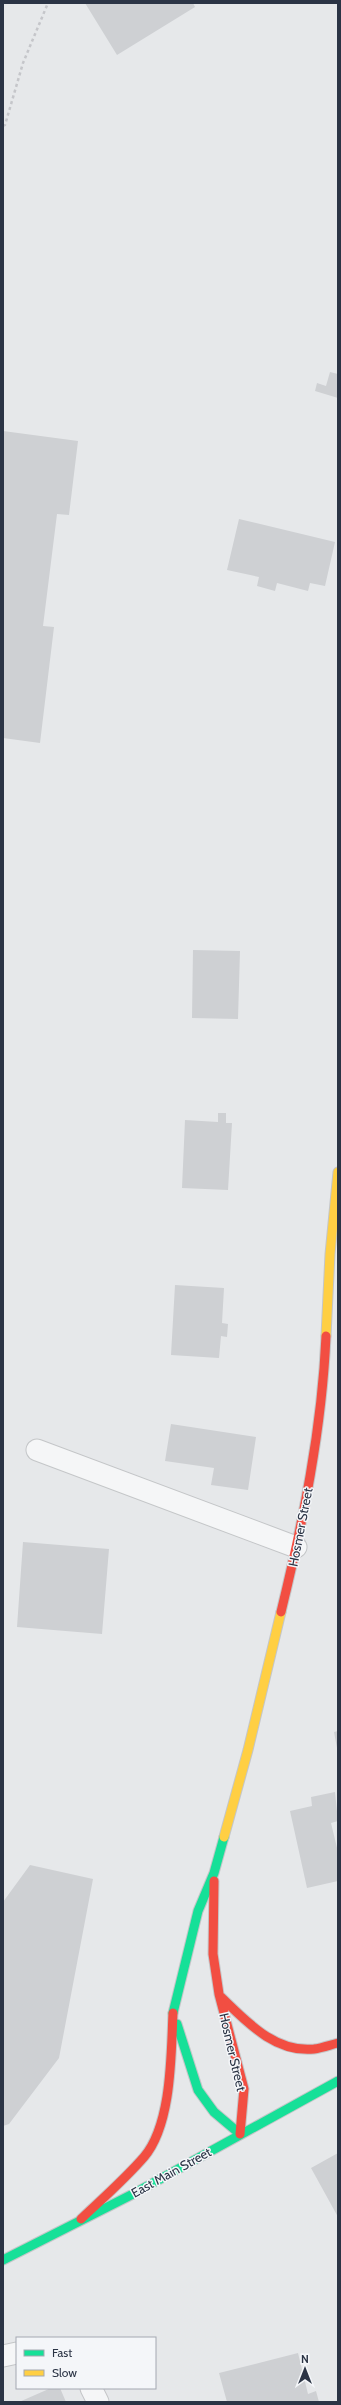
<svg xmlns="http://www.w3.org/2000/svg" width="341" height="2405" viewBox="0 0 341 2405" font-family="Cabin,sans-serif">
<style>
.building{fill:#ced0d3}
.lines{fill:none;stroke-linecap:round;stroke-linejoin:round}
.lane-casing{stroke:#c4c6c8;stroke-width:23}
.fast-casing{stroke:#c4c6c8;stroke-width:11}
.slow-casing{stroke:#c4c6c8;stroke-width:11}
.jam-casing{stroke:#c4c6c8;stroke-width:11}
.path{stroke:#c5c6ca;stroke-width:2.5;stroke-dasharray:3 3;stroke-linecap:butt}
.lane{stroke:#f5f6f7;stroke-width:21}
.fast{stroke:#16e098;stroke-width:9}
.slow{stroke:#ffcf43;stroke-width:9}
.jam{stroke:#f24e42;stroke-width:9}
.labels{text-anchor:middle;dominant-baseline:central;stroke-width:3;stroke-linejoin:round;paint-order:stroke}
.street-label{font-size:13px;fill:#2b3445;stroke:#f4f6f9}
</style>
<rect width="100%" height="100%" fill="#e6e8ea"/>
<path class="building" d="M85,3H193L195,7L117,55Z
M330,372L338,374V398L315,391L317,383L326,386Z
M3,431L78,441L69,515L57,514L43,626L54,627L40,743L3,738Z
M239,519L335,542L325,586L310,583L308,591L277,583L275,591L257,586L259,577L227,570Z
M193,950L240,951L238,1019L192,1018Z
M218,1113H226V1123H232L228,1190L182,1188L185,1120L218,1122Z
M175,1285L224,1288L222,1323L228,1324L227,1337L221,1336L219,1358L171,1355Z
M171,1424L256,1437L248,1490L211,1485L214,1468L165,1461Z
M23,1542L109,1549L102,1634L17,1627Z
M338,1731V1748H337L334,1732Z
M335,1792L338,1821L331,1823L338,1852V1881L307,1888L290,1811L312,1806L311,1797Z
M30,1865L93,1879L59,2058L9,2124L3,2126V1902Z
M338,2153V2217L311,2168Z
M298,2353L308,2394L316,2391L319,2402H227L219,2373Z
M51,2388H60L66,2402H19Z"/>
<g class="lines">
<g class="lane-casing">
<path id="lane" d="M37,1450L296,1547
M3,2356L17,2353
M91,2388L98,2402"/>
</g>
<g class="fast-casing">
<path id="fast" d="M173,2013L198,1911L214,1873L224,1837
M177,2024L198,2090L214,2112L240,2134
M3,2260L133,2194L338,2081"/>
</g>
<g class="slow-casing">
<path id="slow" d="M326,1336L330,1254L338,1172
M224,1837L248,1750L281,1612"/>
</g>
<g class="jam-casing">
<path id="jam" d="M281,1612C303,1522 322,1429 326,1336
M214,1881L213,1954L219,1994L244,2089L240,2134
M221,1997C247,2022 275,2053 314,2049C322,2048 330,2045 338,2043
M81,2219C102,2199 125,2179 144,2157C172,2124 171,2054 173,2013"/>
</g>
<path class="path" d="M3,126L5,125L23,63L48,3"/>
<use href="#lane" class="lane"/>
<use href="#fast" class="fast"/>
<use href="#slow" class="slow"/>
<use href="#jam" class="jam"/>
</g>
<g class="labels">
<g class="street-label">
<text transform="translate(300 1527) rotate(-79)">Hosmer Street</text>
<text transform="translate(233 2052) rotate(77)">Hosmer Street</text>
<text transform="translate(171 2172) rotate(-29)">East Main Street</text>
</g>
</g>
<rect width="341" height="2405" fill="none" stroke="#2b3445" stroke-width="8"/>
<rect x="16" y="2337" width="140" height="52" fill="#f4f6f9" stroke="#a4a8b1"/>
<rect x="24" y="2350" width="20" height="6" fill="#16e098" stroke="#a4a8b1"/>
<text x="52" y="2357" font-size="12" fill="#2b3445">Fast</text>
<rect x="24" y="2370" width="20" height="6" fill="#ffcf43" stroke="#a4a8b1"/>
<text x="52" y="2377" font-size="12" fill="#2b3445">Slow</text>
<g transform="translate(305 2369)" stroke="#f4f6f9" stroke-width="3" paint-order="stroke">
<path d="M0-3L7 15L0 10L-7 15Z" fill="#2b3445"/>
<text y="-6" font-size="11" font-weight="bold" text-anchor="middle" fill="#2b3445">N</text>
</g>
</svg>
